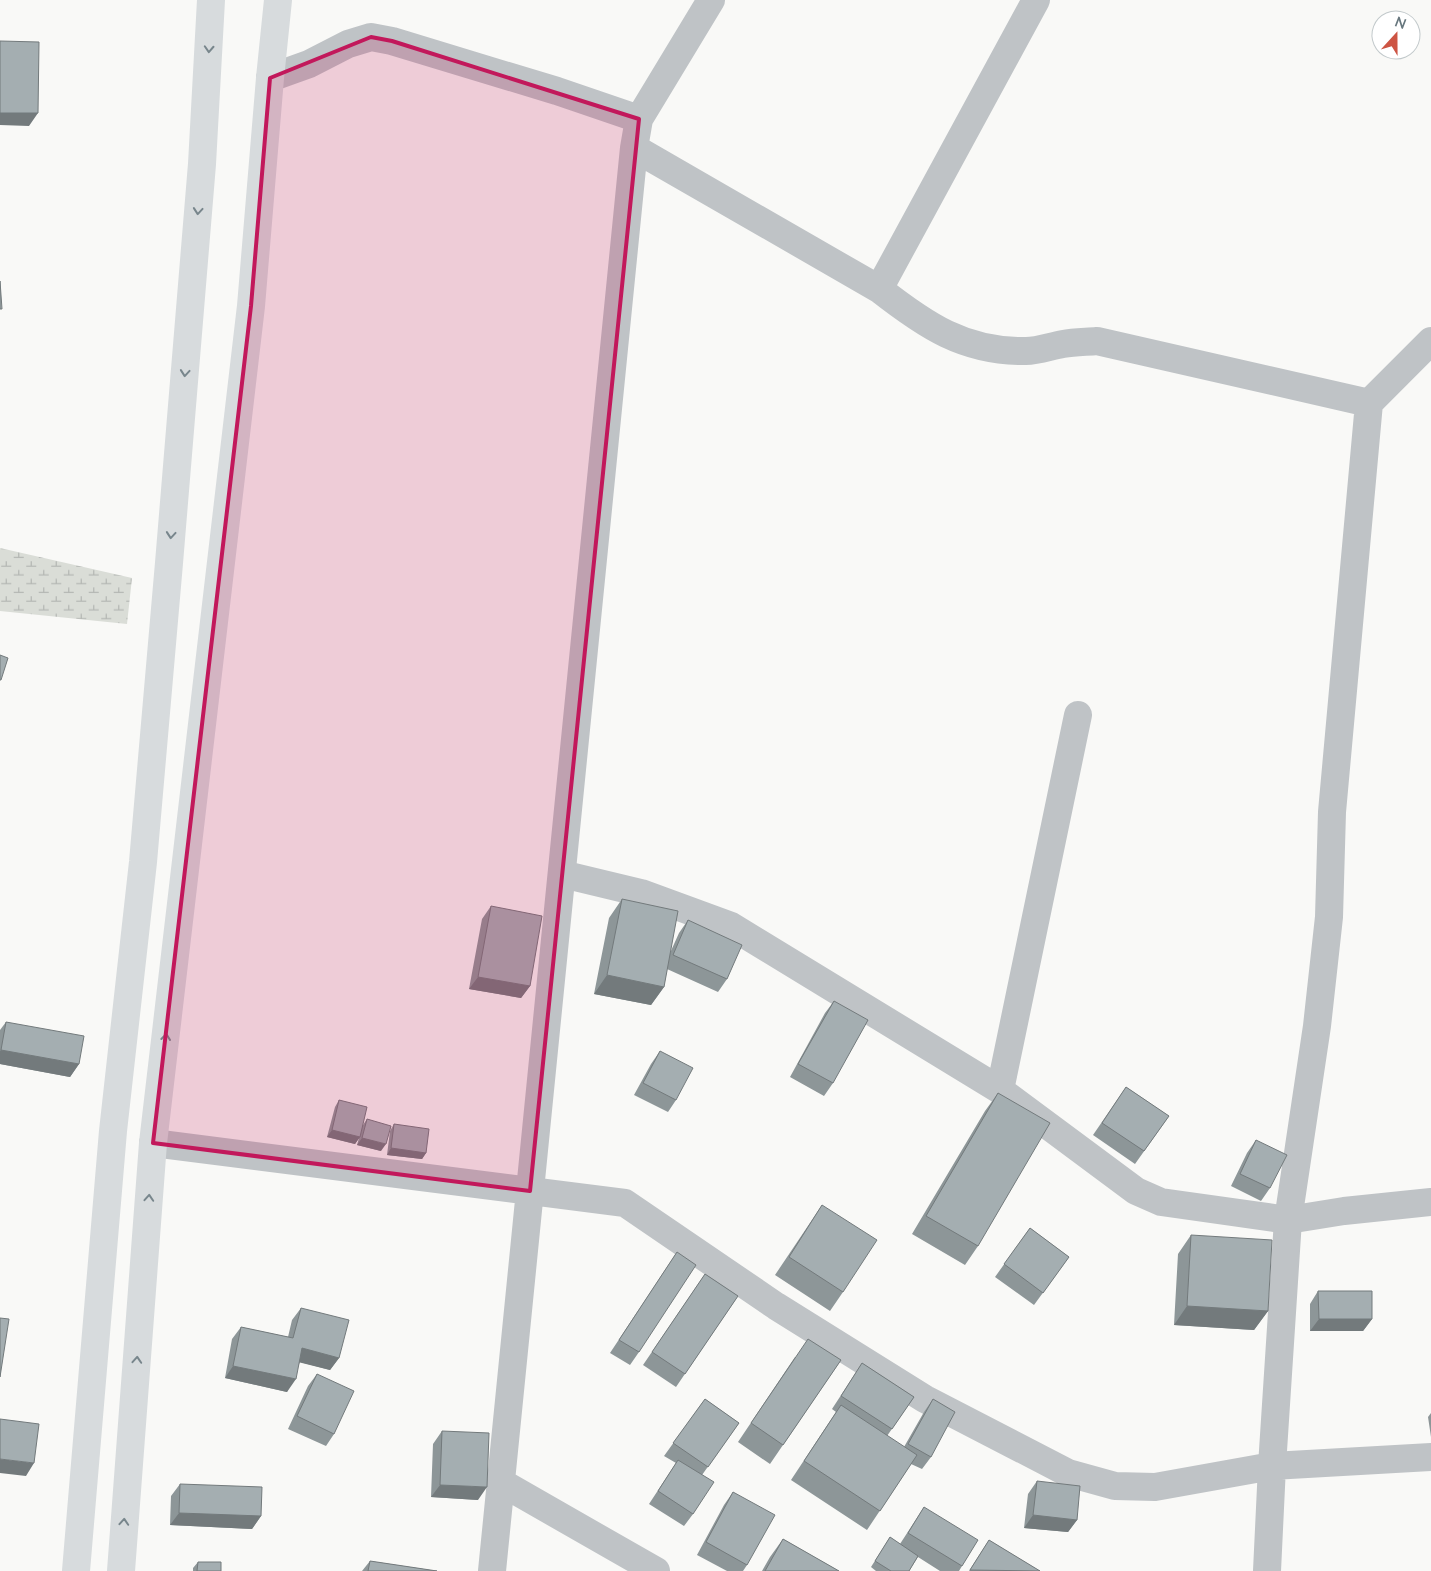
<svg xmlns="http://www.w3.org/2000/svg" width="1431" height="1571" viewBox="0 0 1431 1571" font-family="Lato,sans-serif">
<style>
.wetland{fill:url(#wetland-marsh)}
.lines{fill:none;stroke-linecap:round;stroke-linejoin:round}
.minor{stroke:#bfc3c6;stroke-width:28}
.trunk{stroke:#d7dbdd;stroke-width:28}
.wall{fill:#8d9698}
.shaded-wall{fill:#737a7c}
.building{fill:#a4aeb1;stroke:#737a7c}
.oneway{stroke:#78868c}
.marked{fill:#c2185b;fill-opacity:0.2;stroke:#c2185b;stroke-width:4;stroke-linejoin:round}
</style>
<defs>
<pattern id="wetland-marsh" width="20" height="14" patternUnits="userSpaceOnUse" patternTransform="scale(1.25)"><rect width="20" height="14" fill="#daddd7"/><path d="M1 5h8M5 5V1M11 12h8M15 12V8" fill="none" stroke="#b5b8b4"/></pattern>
</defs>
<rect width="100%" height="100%" fill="#f9f9f7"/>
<path class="wetland" d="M0,548L132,578L127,624L0,611Z"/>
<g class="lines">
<path class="minor" d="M270,78L309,64L348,44L371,37L392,41L557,91L639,119
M634,148L879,289C925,325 964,352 1026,351C1038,351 1051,346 1063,344C1074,342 1086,342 1097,341L1369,403L1332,812L1329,917L1317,1026L1288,1220L1272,1466L1267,1571
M879,289L1036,0
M1369,403L1431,341
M562,874L641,893L731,926L1000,1090L1136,1191L1161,1202L1288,1220L1344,1211L1431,1202
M1000,1090L1078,715
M153,1143L625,1203L776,1306L925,1399L1068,1473L1115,1486L1155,1487L1272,1466L1431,1457
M502,1483L656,1571
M492,1571L634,148L639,119L711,0"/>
<path class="trunk" d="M76,1571L113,1131L143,862L169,563L202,164L211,0
M121,1571L153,1143L251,306L270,78L278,0"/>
</g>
<path class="wall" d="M622,899L670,953L679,933L688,920L727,979L718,992L667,969L664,987L651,1005L594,994L609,918Z
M491,906L530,986L521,998L469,989L482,919Z
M834,1001L833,1083L824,1096L790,1077L825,1013Z
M6,1022L79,1064L70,1077L0,1064V1030Z
M660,1051L676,1100L668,1112L634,1095L651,1064Z
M1126,1087L1169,1116L1135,1164L1093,1135Z
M998,1093L978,1246L965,1265L912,1234L985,1111Z
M339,1100L363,1125L367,1119L381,1151L357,1145L359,1138L355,1144L327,1137L335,1107Z
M394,1124L426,1153L422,1159L387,1155L390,1131Z
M1256,1140L1270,1188L1261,1201L1231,1186L1247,1153Z
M822,1205L843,1292L830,1311L775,1275Z
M1030,1228L1069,1257L1034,1305L995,1277Z
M1191,1235L1268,1311L1254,1330L1174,1325L1178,1254Z
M677,1252L639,1352L630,1365L610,1353Z
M705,1274L738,1296L676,1387L643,1365Z
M1318,1291L1372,1319L1363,1331H1310V1304Z
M301,1308L339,1358L330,1370L300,1362L287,1392L225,1378L232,1339L241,1327L288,1337L292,1320Z
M795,1357L841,1360L770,1464L738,1442Z
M862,1363L914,1397L887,1436L904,1447L924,1412L933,1399L931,1457L922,1469L911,1464L867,1530L791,1480L836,1412L832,1409Z
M317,1374L334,1434L326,1446L288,1429L308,1386Z
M705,1399L739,1423L702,1475L693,1514L684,1526L649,1504L676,1463L664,1456Z
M1431,1413V1437L1428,1417Z
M442,1431L478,1500L431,1497L433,1444Z
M1037,1481L1077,1520L1068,1532L1024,1528L1028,1494Z
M180,1484L261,1516L252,1529L170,1525L171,1496Z
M733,1492L747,1565L743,1571H727L697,1555L724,1505Z
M924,1507L962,1566L959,1571H940L918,1557L909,1571H876L871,1567L890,1537L900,1544Z
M783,1539L839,1571H762L770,1557Z
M989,1540L1040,1571H969Z
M370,1561L437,1571H362Z
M198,1562L221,1571H193V1568Z"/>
<path class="shaded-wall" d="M0,113H38L29,126L0,125Z
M607,975L664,987L651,1005L594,994Z
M478,977L530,986L521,998L469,989Z
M1,1050L79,1064L70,1077L0,1064V1051Z
M332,1130L360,1137L355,1144L327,1137Z
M362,1138L386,1144L381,1151L357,1145Z
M391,1148L426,1153L422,1159L387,1155Z
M1187,1306L1268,1311L1254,1330L1174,1325Z
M1319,1319H1372L1363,1331H1310Z
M302,1348L339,1358L330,1370L294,1361Z
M233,1366L296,1379L287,1392L225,1378Z
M0,1459L34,1463L26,1476L0,1473Z
M440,1485L487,1487L478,1500L431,1497Z
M179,1513L261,1516L252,1529L170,1525Z
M1033,1515L1077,1520L1068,1532L1024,1528Z"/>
<path class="building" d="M0,41L39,42L38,113H0Z
M0,281L2,309H0Z
M0,655L8,658L1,680H0Z
M622,899L678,911L664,987L607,975Z
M491,906L542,916L530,986L478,977Z
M688,920L742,945L727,979L673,955Z
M834,1001L868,1020L833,1083L798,1064Z
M6,1022L84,1036L79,1064L1,1050Z
M660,1051L693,1068L676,1100L643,1083Z
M1126,1087L1169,1116L1144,1151L1102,1123Z
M998,1093L1050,1123L978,1246L926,1216Z
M339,1100L367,1107L360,1137L332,1130Z
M367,1119L391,1126L386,1144L362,1138Z
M394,1124L429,1129L426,1153L391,1148Z
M1256,1140L1287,1155L1270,1188L1240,1174Z
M822,1205L877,1240L843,1292L789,1257Z
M1030,1228L1069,1257L1043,1293L1004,1264Z
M1191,1235L1272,1240L1268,1311L1187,1306Z
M677,1252L696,1265L639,1352L619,1340Z
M705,1274L738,1296L685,1374L652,1352Z
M1318,1291H1372V1319H1319Z
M301,1308L349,1320L339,1358L302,1348L296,1379L233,1366L241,1327L293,1338Z
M0,1318L9,1319L0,1377Z
M808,1339L841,1360L783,1445L751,1423Z
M862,1363L914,1397L892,1429L841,1396Z
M317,1374L354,1391L334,1434L297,1416Z
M705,1399L739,1423L708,1467L673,1443Z
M933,1399L955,1412L931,1457L908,1444Z
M841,1405L917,1455L880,1511L804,1461Z
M0,1419L39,1424L34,1463L0,1459Z
M442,1431L489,1433L487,1487L440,1485Z
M678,1460L714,1482L693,1514L658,1491Z
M1037,1481L1080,1486L1077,1520L1033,1515Z
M180,1484L262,1487L261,1516L179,1513Z
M733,1492L775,1515L747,1565L706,1542Z
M924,1507L978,1540L962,1566L908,1533Z
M890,1537L918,1556L909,1571H891L875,1561Z
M783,1539L839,1571H765Z
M989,1540L1040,1571L970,1570Z
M370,1561L437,1571H368Z
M198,1562H221V1571H197Z"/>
<defs><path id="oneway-chevron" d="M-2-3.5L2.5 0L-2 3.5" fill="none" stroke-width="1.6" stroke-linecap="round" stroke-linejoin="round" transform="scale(1.25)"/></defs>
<g class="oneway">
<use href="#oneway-chevron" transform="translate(209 49) rotate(93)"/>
<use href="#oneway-chevron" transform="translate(198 211) rotate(95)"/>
<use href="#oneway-chevron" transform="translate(185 373) rotate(95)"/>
<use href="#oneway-chevron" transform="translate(171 535) rotate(95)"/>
<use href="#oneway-chevron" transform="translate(166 1037) rotate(-83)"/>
<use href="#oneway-chevron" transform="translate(149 1198) rotate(-86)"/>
<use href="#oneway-chevron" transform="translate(137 1360) rotate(-86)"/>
<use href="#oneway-chevron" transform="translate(124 1522) rotate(-86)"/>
</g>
<path class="marked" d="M371,37L392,41L639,119L530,1191L153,1143L251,306L270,78Z"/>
<g transform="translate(1396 35) rotate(21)"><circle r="24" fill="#ffffff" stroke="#c2c9cb"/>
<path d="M0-4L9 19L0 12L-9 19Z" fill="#cd5443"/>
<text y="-8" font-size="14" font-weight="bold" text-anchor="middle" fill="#67777e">N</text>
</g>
</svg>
